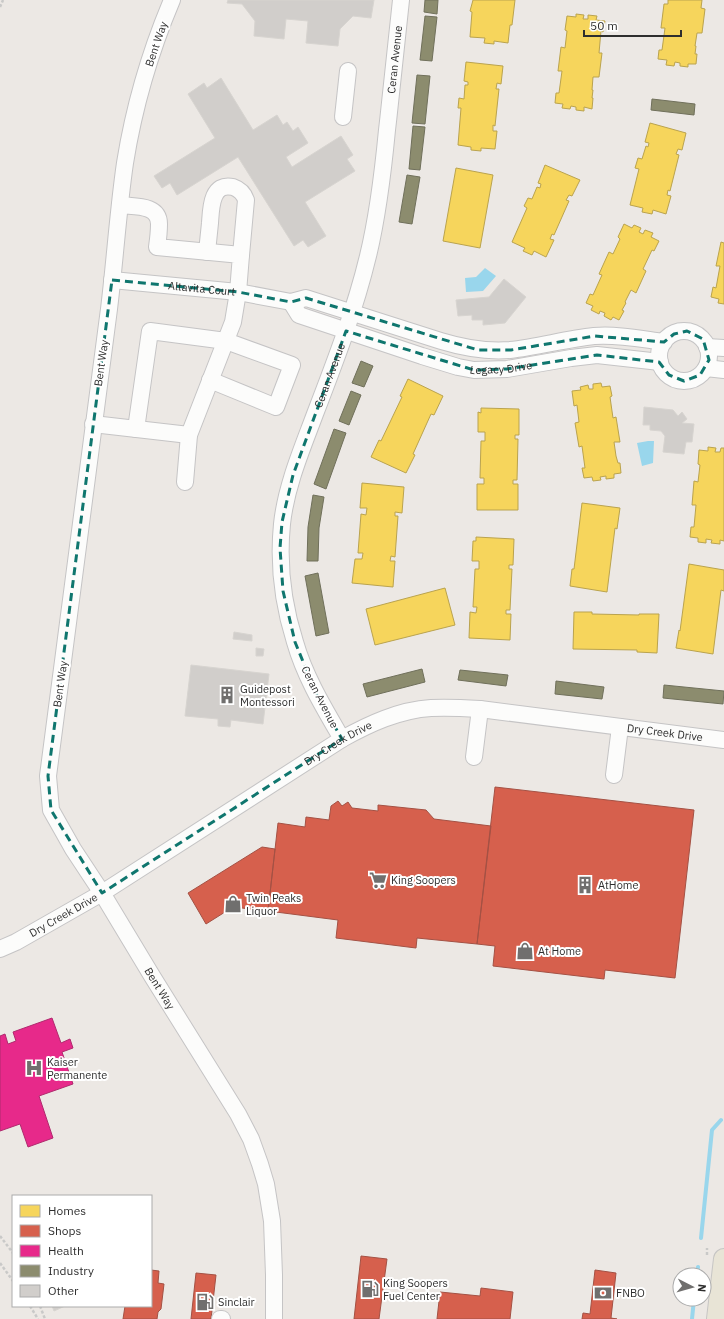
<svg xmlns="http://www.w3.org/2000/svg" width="724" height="1319" viewBox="0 0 724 1319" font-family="'IBM Plex Sans',sans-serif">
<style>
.water{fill:#99d6ec}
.homes{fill:#f6d55c;stroke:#baa34e}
.shops{fill:#d6604d;stroke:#a45144}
.health{fill:#e7298a;stroke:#b02a6e}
.industry{fill:#8c8c6e;stroke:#70705b}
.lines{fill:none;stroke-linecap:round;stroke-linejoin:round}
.stream{stroke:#99d6ec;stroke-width:4}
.building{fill:#d1cecb;stroke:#d7d4d0}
.minor-casing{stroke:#c5c4c5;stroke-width:18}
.major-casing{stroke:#c6c5c4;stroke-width:22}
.path{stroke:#c9c9c8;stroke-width:2.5;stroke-dasharray:3 2;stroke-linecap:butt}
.minor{stroke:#fcfcfb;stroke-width:16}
.major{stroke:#e8e4d6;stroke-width:20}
.marked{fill:none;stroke:#0f766e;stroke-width:3;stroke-dasharray:8 5;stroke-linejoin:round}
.labels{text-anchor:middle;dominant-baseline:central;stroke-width:4;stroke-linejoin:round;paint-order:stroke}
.street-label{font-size:11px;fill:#2e2e2e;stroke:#fff}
.poi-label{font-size:11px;fill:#2e2e2e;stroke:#fff;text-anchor:start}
</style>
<rect width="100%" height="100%" fill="#ece8e4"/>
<path class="water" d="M485,268L496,276L483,291L466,292L465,278L476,277Z
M648,441H654L653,463L642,466L637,443Z"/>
<path class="homes" d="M473,0H515L512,25H510L508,43L494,41V44L484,43L485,38L470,37L472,12L470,11Z
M668,0H702L701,8L705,9L702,33H697L695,46H696L695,54H697L696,64H688V67L680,66V63L675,62L674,66L666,65L667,60L658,59L659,50H662L665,28H661L664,4H668Z
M576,14L584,15L583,19H588V15L597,16L596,20L605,21L603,32L601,31L599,53H602L599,77H593L592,90H593L592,98H593L592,109L584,107V111L576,110V107L571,106L570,109L562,108L563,104L555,103L556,93H559L562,71H558L561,47L565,48L567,31L565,30L567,16L576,17Z
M466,62L503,66L501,84L497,83L496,89H499L495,126L493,125V131H497L495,149L481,148V151L471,150V147L458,145L461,108H458L459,98L464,99L465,85H468V82L464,81Z
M650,123L686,133L682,150L678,149L676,154L679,155L670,191L668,190L667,195L671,196L666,214L653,210L652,214L642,212L643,208L630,205L639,169L635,168L638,158L642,159L646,146L648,147L649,143L645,142Z
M545,165L580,180L572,196L569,195L566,200L569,201L554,235L552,234L550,239L554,240L546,257L534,251L532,255L523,251L525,248L512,242L527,208L524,206L528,198L532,199L537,187L540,188L541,184L538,183Z
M456,168L493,175L480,248L443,241Z
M624,224L632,228L634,225L641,228L639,232L643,234L645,230L653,233L651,237L659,241L654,251L652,250L643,269L646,271L636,293L631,290L625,302L626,303L622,310L624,311L619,320L613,317L611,320L604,316L605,313L600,311L599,314L591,310L593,306L586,303L590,294L593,295L602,275L599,274L609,252L613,254L620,239L618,237Z
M721,242L724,243V304L718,303L719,299L711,297L713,287L716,288L720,266H716Z
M408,379L443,396L434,415L431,414L413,454L415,455L406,473L371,457L379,440L381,441L402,397L400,396Z
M601,383L602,387L610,386L612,396L610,397L613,418L616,417L620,442H614L616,456L618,463H620L621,473L614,474V478L606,479V476L600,477L601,480L593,481L592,477L584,478L582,468H585L582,446L579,447L575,423L579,422L577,405L574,406L572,391L581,390L580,387L588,385L589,389H593V384Z
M481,408L519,409V435H515V439H518L517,480H513V484H518V510H477V484H484V478H480L481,441H485V432H478V412L481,413Z
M708,447L716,448L715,452H720L721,448H724V541L720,540V544L711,543L712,540L706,539V543L698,542V538L690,537L691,527H694L696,505H692L694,481L698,482L700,465L698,464L699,450L708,451Z
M362,483L404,487L402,513L395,512V516H398L395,557L391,556L390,561H395L393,587L352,583L355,559H362L363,553H358L361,514L366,515L367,508H360Z
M582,503L620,508L617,529L615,528L607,592L570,586L572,569H574Z
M476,537L514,539L513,565H509V569H512L510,610H506V614H511L510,640L469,638L470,612L476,613L477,607H473L475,569H479V561H472L473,541H476Z
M689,564L724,570V591L721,590L713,654L676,648L679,630L680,631Z
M445,588L455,625L375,645L366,609Z
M574,612H592V614L639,615V614H659L657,653L637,652V650L573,649Z"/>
<path class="shops" d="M495,787L694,810L675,978L605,970L604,979L493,966L495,946L477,944Z
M338,801L342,806L348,802L352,808L378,811V805L426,810L434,819L491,826L477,944L417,938L416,948L336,938L338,920L268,911L278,823L305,827L306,817L329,820L331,806Z
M262,847L275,849L268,911L233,907L206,924L188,893Z
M361,1256L387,1259L379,1319H354Z
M151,1270L159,1271L158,1283L164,1284L161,1309L158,1312L157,1319H123L125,1306H151Z
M595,1270L616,1273L611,1318L617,1319H582L583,1313L590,1314Z
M196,1273L216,1275L211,1319H191Z
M481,1288L513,1292L510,1319H437L440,1292L480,1296Z"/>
<path class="health" d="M52,1018L61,1043L70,1039L73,1048L62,1052L73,1084L39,1096L53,1138L28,1147L20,1124L0,1131V1036L5,1034L8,1044L16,1041L13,1032Z"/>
<path class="industry" d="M425,0H438L437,14L424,12Z
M425,16L437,17L432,61L420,60Z
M417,75L430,76L425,124L412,123Z
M652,99L695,104L694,115L651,110Z
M413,126L425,127L420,170L409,169Z
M407,175L420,177L412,224L399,222Z
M361,361L373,366L364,387L352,383Z
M351,391L361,395L349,425L339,421Z
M334,429L346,433L326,489L314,484Z
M313,495L324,497L319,528L318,561H307L308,527Z
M318,573L329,633L316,636L305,576Z
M422,669L425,682L367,697L363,684Z
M460,670L508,675L506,686L458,680Z
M556,681L604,687L602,699L555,694Z
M664,685L724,691L723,704L663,698Z"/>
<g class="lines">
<path class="stream" d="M701,1238L712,1130L721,1120
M697,1275L698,1267
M692,1319L694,1299"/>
</g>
<path class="building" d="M228,0H374L371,18L353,16L340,29L338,46L306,43L308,21L286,19L284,39L254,36L255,21L242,4L227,3Z
M221,78L253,130L277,115L283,125L287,122L293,131L298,127L308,143L286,157L292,167L341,136L353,155L347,159L355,171L305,202L326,236L308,247L303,240L294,246L238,157L177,195L170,183L162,188L154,176L215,138L188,94L204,83L207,88Z
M504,279L526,297L505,323L483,325V320H472V315L458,316L456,300L489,297Z
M644,407L673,410L678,416L682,412L687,419L682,423L694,424L692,442H686L684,454L663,452L665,436L661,431L650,430V425H643Z
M234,632L252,635V641L233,639Z
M256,648L264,649L263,656H256Z
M191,665L269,674L263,724L231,720L230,727L218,726V719L185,716Z
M52,1306H65L54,1311Z"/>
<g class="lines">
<g class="minor-casing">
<g id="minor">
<path id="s1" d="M172,0C150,52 134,107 125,163C118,211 115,260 109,309C88,464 69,620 48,776L51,810L73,849L102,893L152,976L238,1114L251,1139L260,1164L266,1184L272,1221L274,1275V1319"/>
<path d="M343,117L348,71"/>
<path d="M120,205C134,207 159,204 159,224C159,232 158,240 157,247L241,255L238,292L233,322L189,435L185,482"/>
<path d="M207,252C208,242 209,233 210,223C211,209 211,182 233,187C239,189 244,194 246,200L241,255"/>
<path id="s2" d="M112,280L238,292L291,302L306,298L441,341C464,348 486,352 510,350C538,347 566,339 594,336C617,334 641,339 664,342"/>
<path id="s3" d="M291,302L299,315L422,356L458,367L474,370L507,369L571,358L597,355L660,362"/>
<circle cx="684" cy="356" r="25"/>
<path d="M707,347L724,348"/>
<path d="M706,368L724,370"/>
<path d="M93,424L189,435"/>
<path d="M136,429L150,331L226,341L292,365L276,407L210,380"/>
<path id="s4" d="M342,739C324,708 305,677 295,642C283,604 278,564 282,524C286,486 302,449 315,414C335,362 355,310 368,256C378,215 383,172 387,130C392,87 396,44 401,0"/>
<path d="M474,757L480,709"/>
<path d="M614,775L620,727"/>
<path id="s5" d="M0,949L16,942L102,893L342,739C369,724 399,710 431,708C447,707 464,708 480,709L724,740"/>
<path d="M220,1319H222"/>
</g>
</g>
<g class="major-casing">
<path id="major" d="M717,1319L724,1259"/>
</g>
<path class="path" d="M0,7L3,0
M0,1236L13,1253
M707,1255V1248
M0,1263L13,1281
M30,1306L38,1319
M40,1306L45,1319"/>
<use href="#minor" class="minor"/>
<use href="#major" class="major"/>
</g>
<path class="marked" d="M112,280L238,292L291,302L306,298L478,350H511L595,336L664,342L674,334L687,331L703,339L709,360L700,375L684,381L669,375L659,362L597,355L507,369L474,370L346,331L293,475L282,522L280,548L283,591L295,642L318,698L342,739L102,893L51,810L48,776Z"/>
<defs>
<g id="building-bare" transform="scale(1.38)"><path d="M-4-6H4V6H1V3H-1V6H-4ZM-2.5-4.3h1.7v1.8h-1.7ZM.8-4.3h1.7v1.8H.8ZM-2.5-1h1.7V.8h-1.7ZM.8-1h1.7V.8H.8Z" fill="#706f6e" stroke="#fff" stroke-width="2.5" paint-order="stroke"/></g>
<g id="supermarket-bare" transform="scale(1.38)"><path d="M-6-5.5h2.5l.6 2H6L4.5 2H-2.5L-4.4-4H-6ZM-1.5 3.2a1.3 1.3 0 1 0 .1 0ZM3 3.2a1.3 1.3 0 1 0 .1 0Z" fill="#706f6e" stroke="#fff" stroke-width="2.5" paint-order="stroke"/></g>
<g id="shop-bare" transform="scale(1.38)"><path d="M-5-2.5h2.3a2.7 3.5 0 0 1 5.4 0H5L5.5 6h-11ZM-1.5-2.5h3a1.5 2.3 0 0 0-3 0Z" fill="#706f6e" stroke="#fff" stroke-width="2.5" paint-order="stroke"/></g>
<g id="hospital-bare" transform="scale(1.38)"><path d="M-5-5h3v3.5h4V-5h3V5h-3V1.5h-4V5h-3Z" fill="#706f6e" stroke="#fff" stroke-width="2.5" paint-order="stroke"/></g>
<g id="fuel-bare" transform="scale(1.38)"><path d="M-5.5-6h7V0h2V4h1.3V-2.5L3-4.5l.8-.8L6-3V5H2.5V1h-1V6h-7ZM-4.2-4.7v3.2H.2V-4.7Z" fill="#706f6e" stroke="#fff" stroke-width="2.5" paint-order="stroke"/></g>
<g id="bank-bare" transform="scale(1.38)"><path d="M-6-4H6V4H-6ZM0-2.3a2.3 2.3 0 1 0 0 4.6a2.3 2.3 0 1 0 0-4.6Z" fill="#706f6e" stroke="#fff" stroke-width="2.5" paint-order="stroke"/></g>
</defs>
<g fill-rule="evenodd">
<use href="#building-bare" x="227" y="695"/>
<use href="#supermarket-bare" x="378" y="880"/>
<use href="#building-bare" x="585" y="885"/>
<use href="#shop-bare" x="233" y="904"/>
<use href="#shop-bare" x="525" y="951"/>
<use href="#hospital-bare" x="34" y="1068"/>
<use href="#fuel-bare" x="370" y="1289"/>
<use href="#bank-bare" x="603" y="1293"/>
<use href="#fuel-bare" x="205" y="1302"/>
</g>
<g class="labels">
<g class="street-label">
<text transform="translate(156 44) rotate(-71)">Bent Way</text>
<text stroke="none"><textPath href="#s4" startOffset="708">Ceran Avenue</textPath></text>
<text stroke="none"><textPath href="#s2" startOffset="90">Altavita Court</textPath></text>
<text transform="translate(101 363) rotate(-82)">Bent Way</text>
<text stroke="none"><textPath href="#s3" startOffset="226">Legacy Drive</textPath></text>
<text stroke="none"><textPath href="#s4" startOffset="384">Ceran Avenue</textPath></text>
<text transform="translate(60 684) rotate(-82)">Bent Way</text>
<text transform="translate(320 697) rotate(63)">Ceran Avenue</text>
<text stroke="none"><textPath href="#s5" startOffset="732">Dry Creek Drive</textPath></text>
<text stroke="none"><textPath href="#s5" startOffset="396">Dry Creek Drive</textPath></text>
<text stroke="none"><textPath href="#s5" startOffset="72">Dry Creek Drive</textPath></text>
<text stroke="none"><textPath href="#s1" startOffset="1031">Bent Way</textPath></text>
</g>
<g class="poi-label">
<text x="240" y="689">Guidepost<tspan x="240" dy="13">Montessori</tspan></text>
<text x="391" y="880">King Soopers</text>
<text x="598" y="885">AtHome</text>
<text x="246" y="898">Twin Peaks<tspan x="246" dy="13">Liquor</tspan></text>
<text x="538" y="951">At Home</text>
<text x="47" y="1062">Kaiser<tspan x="47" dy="13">Permanente</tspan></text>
<text x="383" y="1283">King Soopers<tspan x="383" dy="13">Fuel Center</tspan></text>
<text x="616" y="1293">FNBO</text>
<text x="218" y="1302">Sinclair</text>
</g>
</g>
<rect x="12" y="1195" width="140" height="112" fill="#ffffff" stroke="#ababab"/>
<rect x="20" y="1205" width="20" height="12" fill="#f6d55c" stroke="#ababab"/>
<text x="48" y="1215" font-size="12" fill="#2e2e2e">Homes</text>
<rect x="20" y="1225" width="20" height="12" fill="#d6604d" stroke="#ababab"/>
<text x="48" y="1235" font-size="12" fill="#2e2e2e">Shops</text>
<rect x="20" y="1245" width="20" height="12" fill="#e7298a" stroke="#ababab"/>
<text x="48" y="1255" font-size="12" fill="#2e2e2e">Health</text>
<rect x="20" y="1265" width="20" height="12" fill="#8c8c6e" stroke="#ababab"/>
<text x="48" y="1275" font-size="12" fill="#2e2e2e">Industry</text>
<rect x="20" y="1285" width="20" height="12" fill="#d1cecb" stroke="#ababab"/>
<text x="48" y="1295" font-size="12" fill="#2e2e2e">Other</text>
<g transform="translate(692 1287) rotate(96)"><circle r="19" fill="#ffffff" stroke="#ababab"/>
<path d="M0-3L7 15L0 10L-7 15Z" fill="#706f6e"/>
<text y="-6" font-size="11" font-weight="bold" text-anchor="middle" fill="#2e2e2e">N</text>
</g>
<path d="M584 30v6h97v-6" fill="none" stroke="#2e2e2e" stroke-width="2"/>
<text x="590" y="30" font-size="12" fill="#2e2e2e" stroke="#ffffff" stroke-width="3" paint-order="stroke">50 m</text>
</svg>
